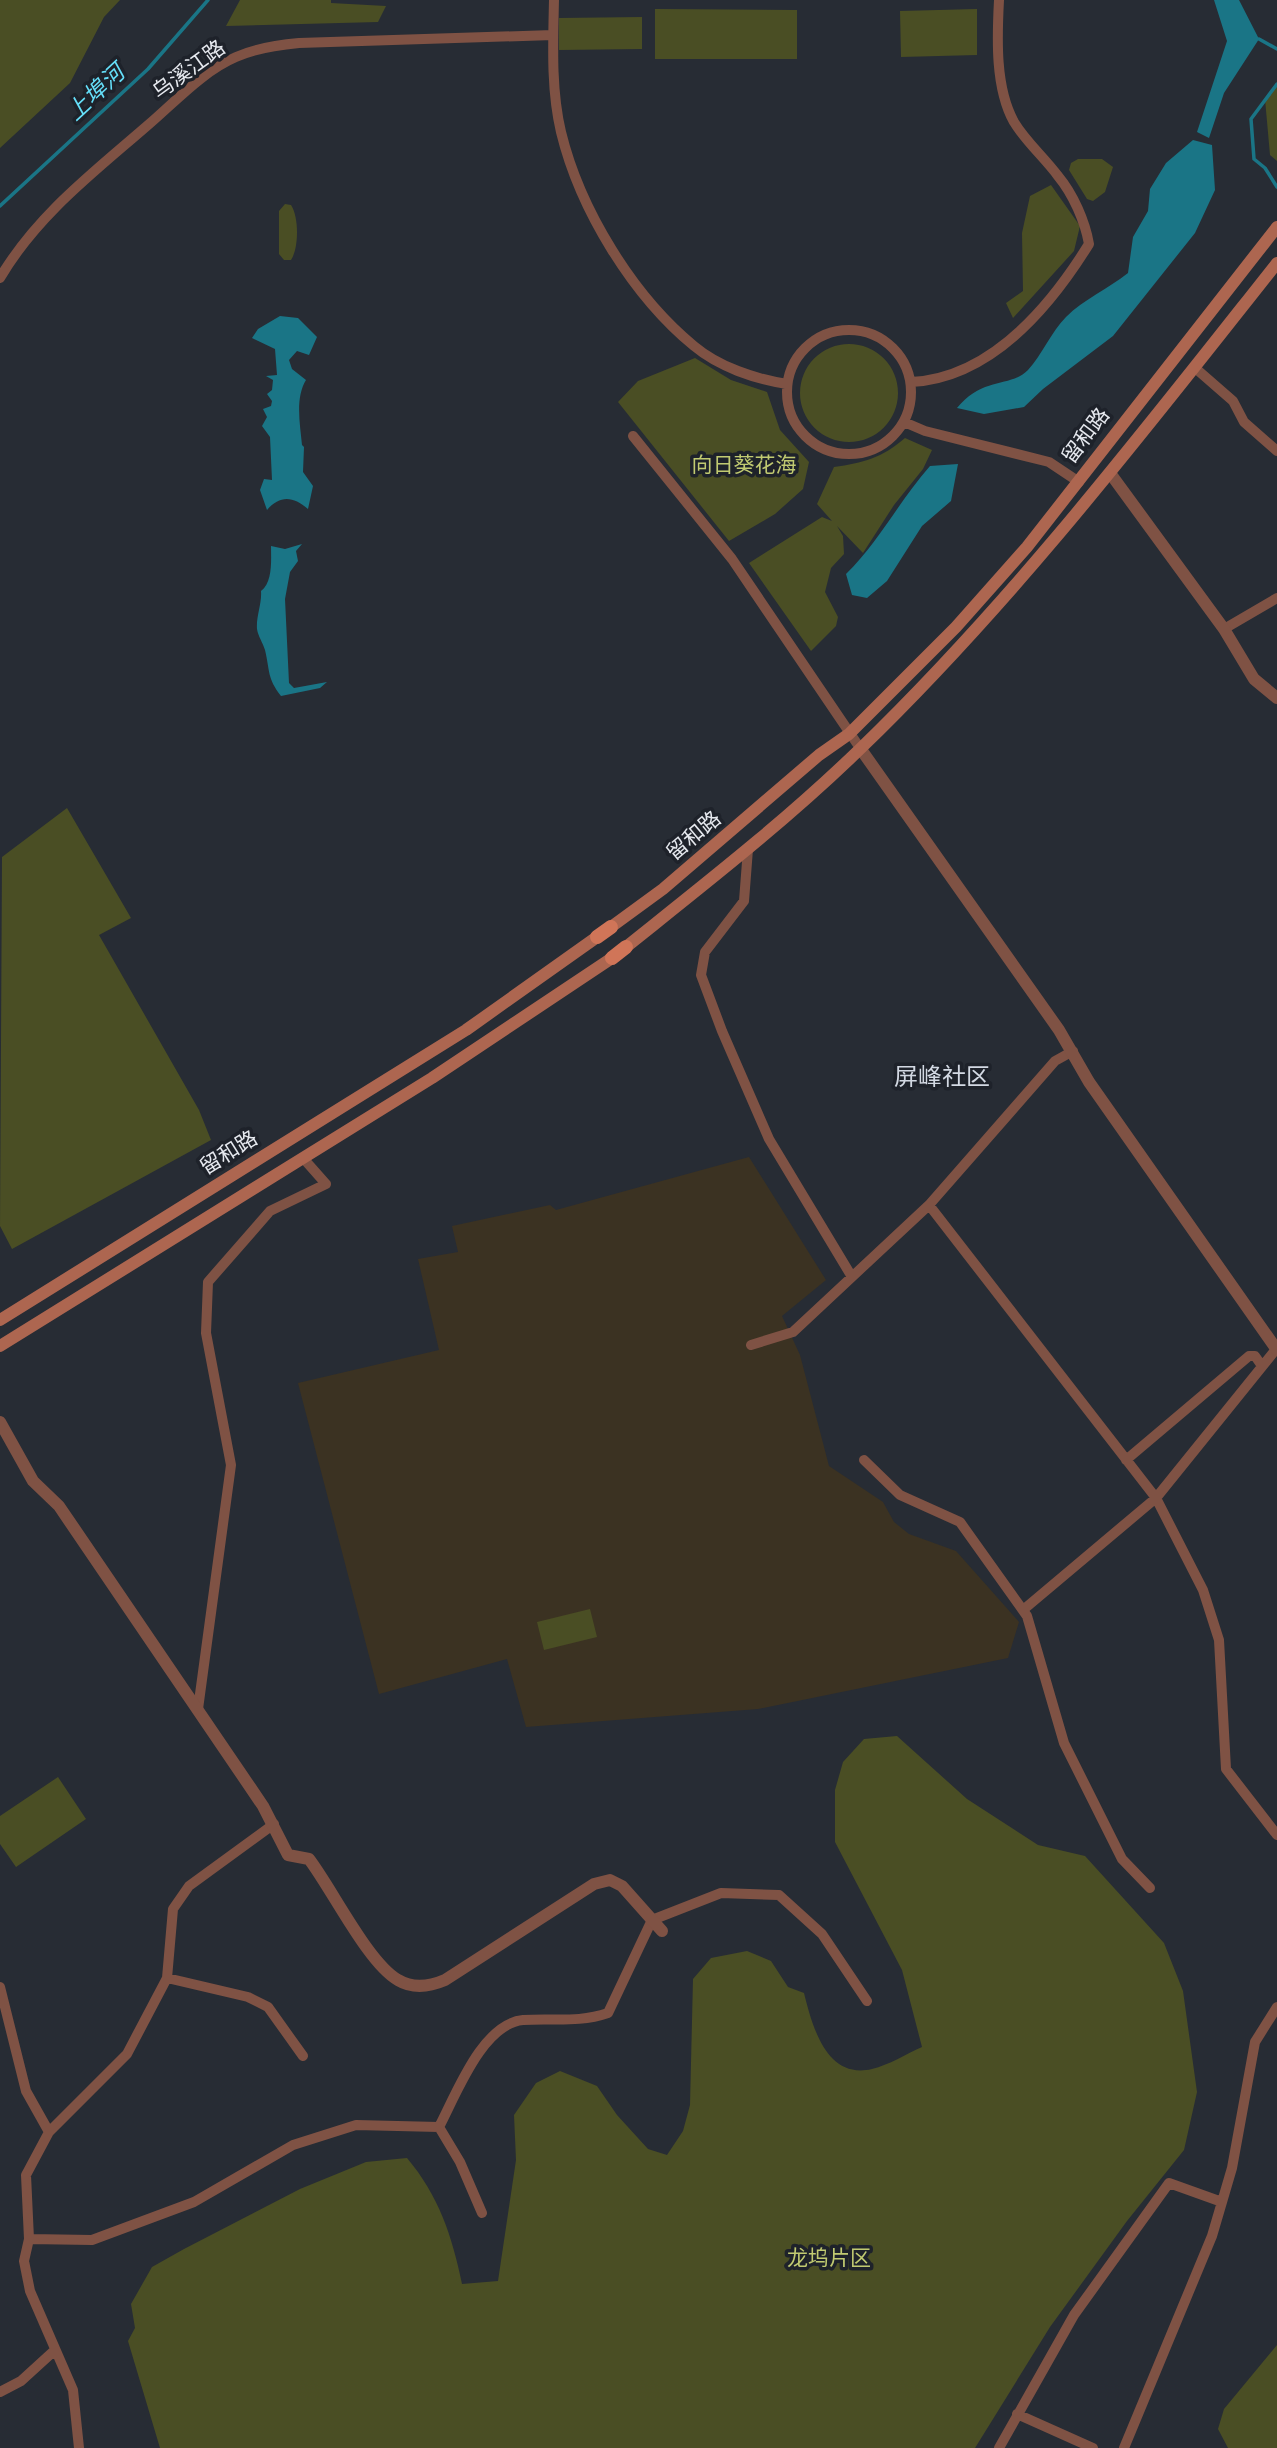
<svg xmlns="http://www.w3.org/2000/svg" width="1277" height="2448" viewBox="0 0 1277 2448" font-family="'Sofia Sans Condensed','Noto Sans SC',sans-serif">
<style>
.commercial{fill:#3b3222}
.green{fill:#4a4e24}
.water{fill:#1a7586}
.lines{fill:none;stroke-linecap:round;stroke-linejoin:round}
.stream{stroke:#1a7586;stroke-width:3.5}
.minor{stroke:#7f5244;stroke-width:10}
.tertiary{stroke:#7f5244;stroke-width:12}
.secondary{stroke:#ad6650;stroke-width:12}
.primary{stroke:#d07558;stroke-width:14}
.labels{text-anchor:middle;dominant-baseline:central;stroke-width:7;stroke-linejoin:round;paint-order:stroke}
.street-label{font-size:21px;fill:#e6e9ef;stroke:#1e222a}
.park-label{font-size:21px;fill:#c1ca71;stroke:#1e222a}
.water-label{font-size:23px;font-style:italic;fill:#65dff9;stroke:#1e222a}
.quarter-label{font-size:24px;fill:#d2d8e2;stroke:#1e222a}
</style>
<rect width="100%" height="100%" fill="#272c34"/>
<path class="commercial" d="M749,1157L826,1280L782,1316L800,1355L829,1466L883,1502L894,1522L909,1534L956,1551L1019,1622L1008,1658L758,1709L526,1727L507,1659L379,1694L298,1383L439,1350L418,1259L458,1252L452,1226L550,1205L556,1210Z"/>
<path class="green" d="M0,0H120L104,17L70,83L0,148Z
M240,0H331V3L386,6L378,22L226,26Z
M655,9L797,10V59H655Z
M977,9V55L901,57L900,11Z
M642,17V49L559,50V18Z
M1277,83V161L1270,155L1265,99Z
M1078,159H1102L1113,167L1105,192L1093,201L1087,199L1069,170L1071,163Z
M1051,185L1080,226L1074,251L1013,318L1006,303L1023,291L1022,233L1030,196Z
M285,204L291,205C299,217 299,248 291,260H284L279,254V211Z
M800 393a49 49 0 1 1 98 0a49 49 0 1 1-98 0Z
M695,358L731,380L767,392L780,430L809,462L803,489L775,514L729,541L618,402L638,381Z
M905,438L932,450L923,469L894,505L863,553L837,526L843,536L844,554L831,568L825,592L838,617L836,626L811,651L749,563L822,517L832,521L817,504L834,467C863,463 882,458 905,438Z
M67,808L131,918L99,935L199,1110L211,1140L12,1249L0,1226L2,857Z
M590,1609L597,1637L544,1650L537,1622Z
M897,1736L967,1799L1038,1845L1085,1856L1164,1943L1183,1991L1197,2092L1184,2150L1127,2221L1050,2327L975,2448H160L128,2341L135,2328L131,2304L152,2267L184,2249L300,2189L366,2162L407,2158C439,2196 452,2236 462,2284L498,2281L516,2160L514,2115L536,2083L560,2071L597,2086L617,2115L648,2149L667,2155L683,2131L690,2105L693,1979L711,1958L747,1951L771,1961L788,1987L804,1993C812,2025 826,2080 872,2069C889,2065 906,2054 922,2047L902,1970L835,1842V1790L843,1762L864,1739Z
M58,1777L86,1819L16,1867L0,1844V1816Z
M1277,2345V2448H1228L1218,2429L1224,2409Z"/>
<path class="water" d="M1214,0H1239L1259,39L1224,93L1209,138L1197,132L1227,41Z
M1193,140L1212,145L1215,190L1195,233L1113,336L1043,389L1024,407L984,414L957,408C983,376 1010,388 1028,370C1042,355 1051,332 1066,317C1084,299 1108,289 1128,273L1133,237L1148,211L1150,189L1166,163Z
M280,316L298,318L317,337L309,355L297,351L289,360L292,369L306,380C295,398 300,424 302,445L304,447L303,472L313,486L308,509C293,496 280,495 267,510L260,490L264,479L272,480L270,437L262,426L267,417L263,409L271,406L272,401L267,394L272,390L273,380L266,376L277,375L275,349L252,338L258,329Z
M958,464L951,501L922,526L887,581L867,598L852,595L846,574C879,542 899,501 930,466Z
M302,544L296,551L298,561L290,572L285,599L289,683L294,688L327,682L320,688L281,696C267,678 270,671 265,650C263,643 258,636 257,629C256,616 262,604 261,591C273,582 271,560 271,546L285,549Z"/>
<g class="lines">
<path class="stream" d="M1259,39L1277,49
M1277,84L1251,119L1254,159L1265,168L1277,187
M0,206L148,69L208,0"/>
<path class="minor" d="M554,0C553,44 551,90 561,132C580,210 633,296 694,346C719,367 755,379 787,384
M0,278C37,215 94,172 148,125C175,102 203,71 236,57C256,48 277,45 299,43L553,35
M787 392a62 62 0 1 1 124 0a62 62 0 1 1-124 0Z
M1194,367L1233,401L1244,422L1277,451
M911,382C991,378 1050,307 1089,244C1085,221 1073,194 1058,176C1044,157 1026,142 1014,122C995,88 997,38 999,0
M904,422L925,431L1049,462L1079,482
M633,436L732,559L860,748
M1224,629L1277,598
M748,849L744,901L705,952L701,975L722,1031L769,1139L852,1277
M929,1205L1156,1498L1203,1590L1219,1640L1226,1769L1277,1835
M751,1345L793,1332L929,1205L1055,1061L1073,1051
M864,1460L900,1495L960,1522L1027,1616L1064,1743L1122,1859L1150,1888
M1126,1460L1249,1356H1255L1262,1366
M1023,1610L1156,1498L1277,1348
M198,1709L231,1465L206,1333L208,1282L270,1211L326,1184L303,1158
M167,1978L248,1997L268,2007L303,2056
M0,1987L26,2091L49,2132
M439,2127C456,2095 482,2024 523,2020C553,2018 579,2023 608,2013L652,1920L721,1893L779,1895L822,1934L867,2001
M439,2127L460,2162L482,2213
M29,2239L92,2240L194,2202L293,2145L356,2125L439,2127
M0,2392L21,2381L55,2350
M1017,2414L1093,2448
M79,2448L73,2390L30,2291L24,2261L29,2239L26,2175L49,2132L127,2054L167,1978L173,1909L189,1886L274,1824
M999,2448L1074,2315L1169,2183L1222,2202
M1124,2448L1212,2236L1232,2168L1255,2042L1277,2007"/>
<path class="tertiary" d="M1110,473L1224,629L1254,679L1277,698
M860,748L1059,1030L1089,1082L1277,1350
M0,1422L33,1481L59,1506L263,1806L288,1855L309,1859C332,1889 368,1963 398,1980C413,1989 431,1986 445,1980L594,1884L610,1880L622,1886L662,1931"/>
<path class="secondary" d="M611,927L663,889L819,755L849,734L956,627L1027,547L1277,227
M626,947C706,883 787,820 860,749C1014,600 1144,431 1277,263
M0,1320L466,1030L597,937
M0,1346L432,1078L612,958"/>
<path class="primary" d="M597,937L611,927
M612,958L626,947"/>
</g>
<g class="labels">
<g class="street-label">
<text transform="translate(189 70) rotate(-36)">乌溪江路</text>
<text transform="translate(1086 436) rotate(-53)">留和路</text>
<text transform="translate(694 836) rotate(-40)">留和路</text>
<text transform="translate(229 1153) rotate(-32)">留和路</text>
</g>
<g class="park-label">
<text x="744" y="465">向日葵花海</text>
<text x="829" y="2258">龙坞片区</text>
</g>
<g class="water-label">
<text transform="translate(96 93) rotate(-43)">上埠河</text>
</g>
<g class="quarter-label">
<text x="942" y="1077">屏峰社区</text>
</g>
</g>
</svg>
